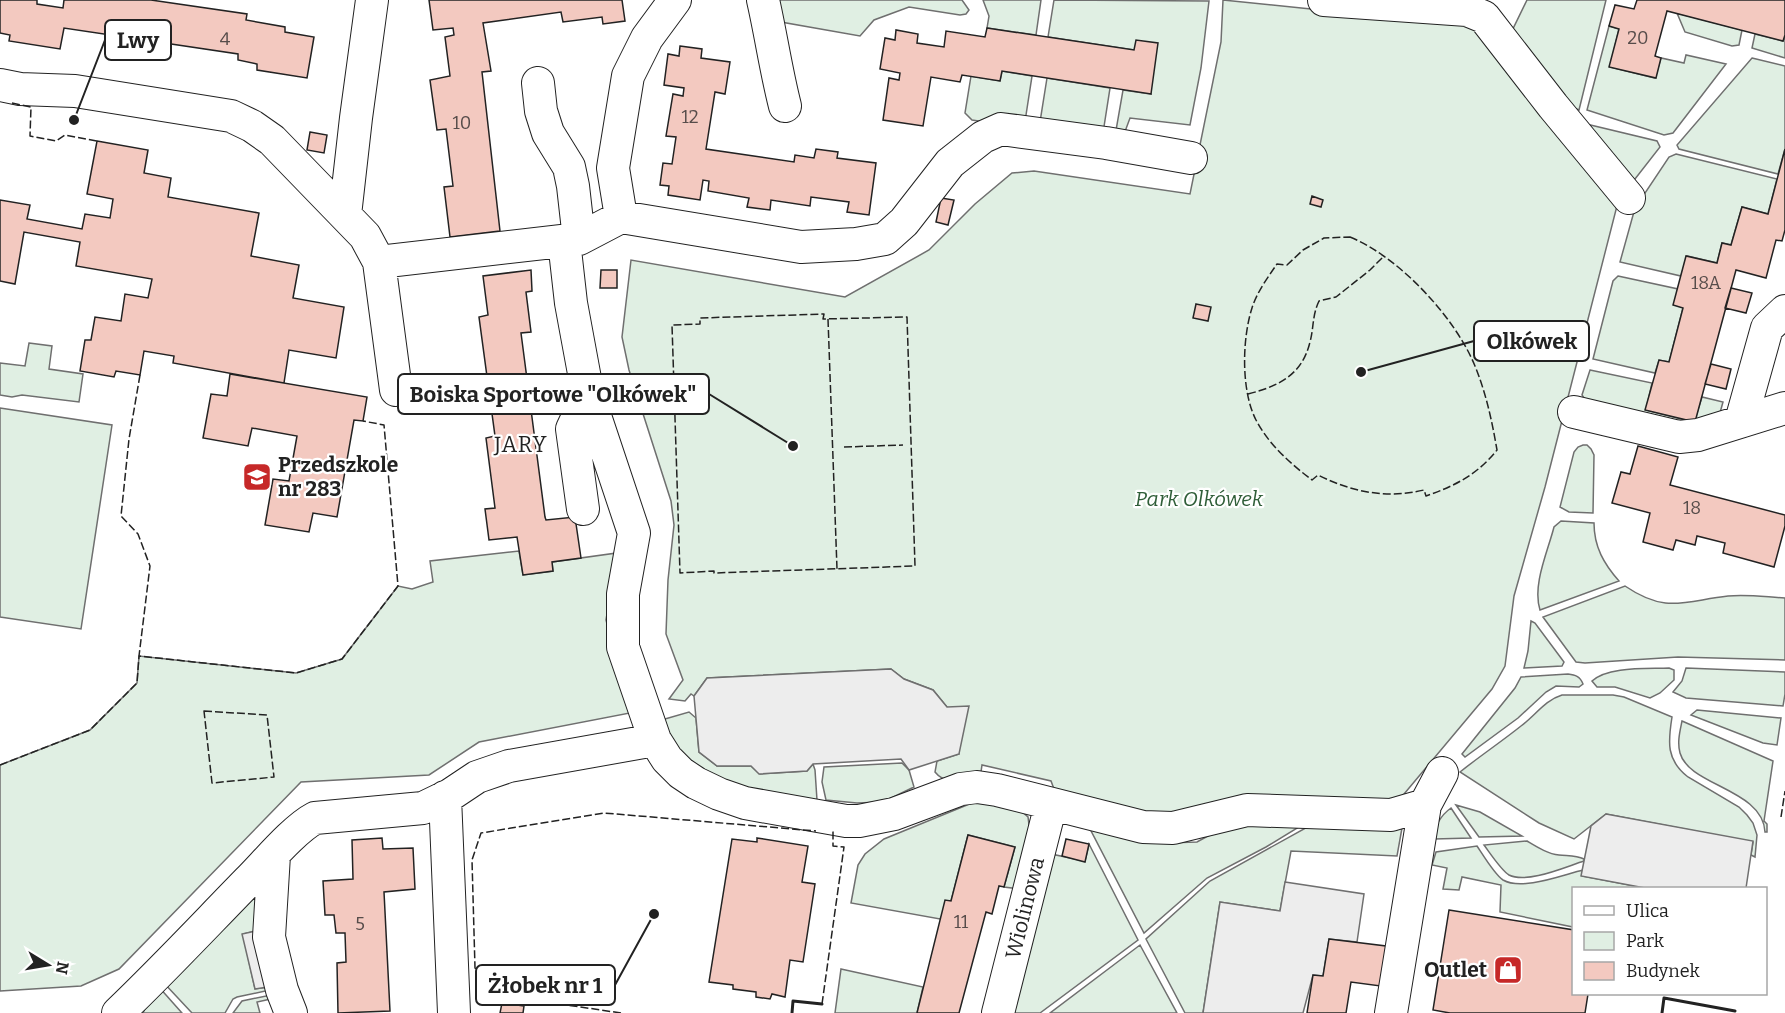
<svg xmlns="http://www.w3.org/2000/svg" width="1785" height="1013" viewBox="0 0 1785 1013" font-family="Bitter,serif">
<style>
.green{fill:#e0efe3;stroke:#6f6f6f;stroke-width:1.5}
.parking{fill:#ededed;stroke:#6f6f6f;stroke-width:1.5}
.building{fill:#f3c9c0;stroke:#222;stroke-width:1.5}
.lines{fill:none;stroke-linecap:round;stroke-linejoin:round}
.minor-casing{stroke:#222;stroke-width:34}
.minor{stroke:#fff;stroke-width:32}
.fence{stroke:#222;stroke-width:1.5;stroke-dasharray:8 3;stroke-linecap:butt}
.wall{stroke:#222;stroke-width:3}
.labels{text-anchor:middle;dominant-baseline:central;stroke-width:4.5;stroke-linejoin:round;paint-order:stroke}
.number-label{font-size:18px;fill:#564c4a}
.poi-label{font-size:21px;font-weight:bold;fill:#222;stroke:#fff;text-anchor:start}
.park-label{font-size:21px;font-style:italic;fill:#2f5e38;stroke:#fff}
.street-label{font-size:21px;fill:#222;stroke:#fff}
.neighbourhood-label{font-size:22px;letter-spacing:1.5px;fill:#222;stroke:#fff}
.leader{fill:none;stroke:#222;stroke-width:2}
.callout-dot{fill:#222;stroke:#fff;stroke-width:2}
.callout{fill:#fff;stroke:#222;stroke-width:2}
.callout-label{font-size:22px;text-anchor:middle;font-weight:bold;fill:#222}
</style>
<rect width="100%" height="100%" fill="#fff"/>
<path class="green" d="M773,0H962L969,10L966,14L960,15L909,7L874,20L860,36L781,22Z
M983,0H1041L1036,35L987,28L989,16Z
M1054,0L1209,1L1201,68L1190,125L1130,118L1123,137L1115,136L1123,90L1151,94L1134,50L1048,37Z
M1223,0L1340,12L1465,21L1482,35L1618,202L1545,487L1514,596L1505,666L1492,689L1399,800L1192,825L1057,797L1051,781L982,765L980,779C964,780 946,786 935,772L937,761L959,754L947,707L933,690L904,679L891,669L707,678L694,696L691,694L685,701L669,699L683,680L666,634L668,580L674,525L671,501L629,370L622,337L631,260L845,297L929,250L975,204L1012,173L1034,171L1190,194L1221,42Z
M1527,0H1606L1579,110L1557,101L1509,37Z
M1677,13L1742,30L1739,45L1732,46L1685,32Z
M1609,26L1619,29L1610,67L1655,78L1661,58L1684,63L1686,55L1726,64L1673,133L1664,135L1587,110Z
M1755,34L1783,41L1785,35V58L1752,48Z
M1752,58L1785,66V149L1778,174L1679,149L1677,145Z
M1002,71L1032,76L1024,128L972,120L965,113L971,76L1000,81Z
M1047,78L1110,88L1103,133L1040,122Z
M1578,122L1657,141L1660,147L1635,179H1630Z
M1676,154L1777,179L1768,214L1742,207L1731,245L1722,243L1717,263L1687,256L1681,276L1620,262L1635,208L1669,157Z
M1618,276L1678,289L1683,308L1669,362L1659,360L1655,373L1593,359L1613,281Z
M29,343L52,346L49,369L83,374L79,402L22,395L12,397L0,395V363L25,366Z
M1590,370L1652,383L1646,410L1694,422L1702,397L1723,402L1718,420L1691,427L1588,404L1582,395Z
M0,408L112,425L81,629L0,617Z
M1583,445H1587L1591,449L1594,455L1593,513L1569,512L1560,507L1574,452L1578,447Z
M1561,521L1594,523C1594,547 1604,564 1619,581L1540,610C1532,585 1548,551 1554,527Z
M519,551L523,575L553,571L552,562L617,553L606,620L630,713L479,742L429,775L301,782L119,969L81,986L0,991V765L90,730L137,683L139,656L296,673L342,659L398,586L412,589L433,582L430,561Z
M1625,586C1666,614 1684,601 1728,596C1747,594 1766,597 1785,598V660L1678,657L1585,663L1576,662L1543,617Z
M1531,621L1535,623L1561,658L1564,662L1562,666L1524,668L1528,651Z
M1669,668L1674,670V680L1660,693L1650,698L1615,687H1597L1592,681C1608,666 1647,669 1669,668Z
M1686,668L1785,672V694L1783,706L1686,698L1673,692L1682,681Z
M1568,674C1575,675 1580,676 1583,684L1579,687L1556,686L1546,692L1518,718L1465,757L1462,754L1515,688L1521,677Z
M1562,695H1613L1624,697L1672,717C1668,742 1666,760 1688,777L1739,807L1747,815L1753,823L1757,835L1755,857L1751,855L1753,842L1606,814L1574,839L1539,823L1460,772C1480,756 1501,742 1521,726C1535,716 1545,700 1562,695Z
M1697,710L1781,718L1777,745L1763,743L1691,715Z
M689,712L696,718L699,752L717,766H751L760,774L807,771L813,764L815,770L817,800L815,801L738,787L710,776L677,755L658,721Z
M1682,721L1773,761L1764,821L1767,824V832H1765C1763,789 1689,786 1680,753C1677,742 1680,731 1682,721Z
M902,763L909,770L914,787L883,802L857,803L826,800L822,782L824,767Z
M984,798L1020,810L1028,817L1031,840L1020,889L1004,887L1015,847L968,835L951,901L940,919L851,903L858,865L865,854L884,839Z
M1456,805L1480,812L1522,836L1479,837Z
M1451,808L1471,838L1434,839C1433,828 1441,815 1451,808Z
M1241,818L1312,819L1266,847L1207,878L1144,933L1088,825L1165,843L1197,842Z
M1311,825L1402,828L1397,856L1291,851L1280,911L1220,902L1203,1013H1185L1146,939L1210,881Z
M1527,841C1537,847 1548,854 1559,855C1568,856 1576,855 1584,859V861C1565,867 1527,884 1509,875C1501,870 1490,853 1484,845Z
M1089,844L1138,940L1040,1013H1005L1046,853L1085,861Z
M1477,846C1483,855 1495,875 1503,880C1522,891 1562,875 1583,870L1582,876L1645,888H1574L1573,927L1500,912L1501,885L1462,877L1459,890L1443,889L1447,868L1432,865L1436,852Z
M257,886L260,930L243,934L255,989L269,987L270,990L237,997L233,999L225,1013H192L163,982L204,937Z
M1140,945L1177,1013H1050Z
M841,969L923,987L917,1013H835Z
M158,986L182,1013H143L148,1001Z
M271,995L275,998L257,1002L260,1013H233L242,1001Z"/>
<path class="parking" d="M891,669L904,679L933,690L947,707L969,706L959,754L909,770L901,759L813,764L807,771L759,774L751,766H717L699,752L694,696L707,678Z
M1606,814L1753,841L1746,888H1645L1581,876L1591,826Z
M1285,882L1364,894L1357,942L1329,939L1323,976L1313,975L1303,1013H1203L1220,902L1280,911Z
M260,930L274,986L255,989L242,934Z"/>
<path class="building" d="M0,0H37V4L63,8L64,0H151L247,14L246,20L285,27V32L314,37L307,78L257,70V64L238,60V54L64,28L60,49L9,41L10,35L0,33Z
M429,0H622L625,21L603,24L602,17L563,22L561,12L483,23L491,71L482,72L500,231L450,237L444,187L453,186L446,129L437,130L430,80L450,76L445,37L454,35L453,28L433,30Z
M1637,0H1785V35L1783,41L1667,11L1655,56L1661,58L1656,78L1609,67L1619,29L1609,26L1615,5L1634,9Z
M987,28L1134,50L1136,40L1158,43L1151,94L1002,71L1000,81L962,75L960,82L931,77L923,126L883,120L889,78L899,80L900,73L880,69L885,38L895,40L896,30L918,34L917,43L944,47L946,31L985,37Z
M680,46L702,49L701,58L730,62L725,94L715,92L706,149L794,162L795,155L814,158L816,149L838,152L837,158L876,163L869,215L847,212L849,202L811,197L810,206L771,200L770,210L747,207L749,198L708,191L709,181L703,180L700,200L668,195L669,186L660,185L663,163L672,164L676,137L666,136L673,94L683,96L684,88L664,85L668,54L679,56Z
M310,132L327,135L324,153L307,150Z
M97,141L148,150L144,173L171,178L168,197L259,213L251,256L299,265L293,298L344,307L336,358L289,350L284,383L173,363L174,356L144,351L140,375L116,371L114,377L80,371L85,340H91L95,317L121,321L125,294L148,298L152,279L76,266L80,242L24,232L15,284L0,281V200L30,205L27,219L82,229L85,214L110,218L113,199L87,194Z
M1785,149V230L1782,241L1776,240L1766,278L1736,270L1695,422L1645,410L1659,360L1669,362L1683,308L1673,305L1686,256L1717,263L1722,243L1731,245L1742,207L1768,214Z
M1312,196L1323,200L1321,207L1310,204Z
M941,198L954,200L948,225L936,222Z
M531,270L532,291L526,292L531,332L521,333L545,517L546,520L575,517L581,558L552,562L553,571L523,575L517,537L489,540L485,509L495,508L486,438L495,436L479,317L488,315L483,276Z
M601,270H617V288H600Z
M1731,288L1752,293L1746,313L1725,308Z
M1196,304L1211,307L1208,321L1193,318Z
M1711,364L1731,369L1726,389L1705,384Z
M230,374L367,397L363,421L354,420L337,517L313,513L309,532L265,525L273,479L289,481L297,436L252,428L248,446L203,438L211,394L227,396Z
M1638,446L1678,457L1670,485L1785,515V526L1774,567L1723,553L1725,543L1697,536L1695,545L1676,540L1673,550L1643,542L1650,513L1612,503L1621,472L1630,474Z
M968,835L1015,847L1004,887L999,886L992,914L986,912L959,1013H917L945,900L951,901Z
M382,838L383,849L413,848L415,889L384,892L390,1011L338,1013L337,963L346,962L345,933H336L334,915H325L323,881L353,879L352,840Z
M757,838L808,846L802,882L815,884L803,962L790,960L785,997L772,994L770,999L756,997V992L733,989V985L709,982L732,839L757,842Z
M1066,839L1089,844L1085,862L1062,856Z
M1449,910L1574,930V994H1588L1585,1013H1450L1433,1010Z
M1329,939L1394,947L1388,987L1351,982L1346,1013H1307L1313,975L1323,976Z
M502,1003L524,1006L523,1013H500Z"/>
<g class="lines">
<g class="minor-casing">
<path id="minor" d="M763,0C771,35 776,71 785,106
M1324,0L1467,10L1484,17L1553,106L1629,198
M538,83L541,111L548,133L569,167L573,186L579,239
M0,85L20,89L75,91L231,116L252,126L272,140L365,236L379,262L579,239L621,217L801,247L856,244L885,239L904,222L950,163L983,137L1001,129L1106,143L1191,158
M345,215L356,118L372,0
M621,217L613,168L628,76L647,38L675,0
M564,241L571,303L588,395L634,533L623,594V647L655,740L667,759L681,773L696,783L719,794L745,803L846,821H859L894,814L961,789L977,787L997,790L1143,827L1173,828L1247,810L1391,815L1425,805L1442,773
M379,262L396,390
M1574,412L1679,437L1698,435L1785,408
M1741,421L1767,328L1785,311
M583,509L572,429L588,395
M445,797L454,1013
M274,855L269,937L282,990L291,1013
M118,1013C163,970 205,925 248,881C266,863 294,829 315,818L423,808L450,795L477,777L509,766L655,740
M998,1013L1051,804
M1391,1013L1425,805"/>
</g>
<use href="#minor" class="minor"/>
<path class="fence" d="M12,103L31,107L30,136L56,141L65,135L97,141
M1350,237C1399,257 1455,317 1475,366C1486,393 1492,421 1497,450C1478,474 1455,486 1426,496L1424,490C1386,499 1352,492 1318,475L1312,480C1291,464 1269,445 1256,420C1241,391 1242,339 1252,308C1257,292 1268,277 1277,264L1287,265L1303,250L1324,238Z
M824,314L823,319L907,317L915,566L714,573V571L680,573L672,325L700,324V318Z
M828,319L837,569
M140,375L129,439L121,516L138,534L150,566L139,656L296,673L342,659L398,586L384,425L363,421
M1248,394C1279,386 1302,375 1310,342C1314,327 1312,316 1319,301L1336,297L1370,270L1384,256
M844,447L903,445
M204,711L267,715L274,777L212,783Z
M0,765L90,730L137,683L139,656
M1781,817L1785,791
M822,1004L844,847L833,846V832H831
M621,1013L533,1000L475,968L472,860L481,833L604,813L816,831"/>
<path class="wall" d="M792,1013L793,1001L822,1004
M1662,1013L1664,998L1735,1011"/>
</g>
<defs>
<g id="school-square" transform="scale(1.5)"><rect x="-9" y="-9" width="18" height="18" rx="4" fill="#c62828" stroke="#fff"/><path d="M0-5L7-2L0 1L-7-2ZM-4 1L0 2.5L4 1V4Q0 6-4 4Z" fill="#fff"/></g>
<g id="shop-square" transform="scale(1.5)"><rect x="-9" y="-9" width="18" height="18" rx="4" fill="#c62828" stroke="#fff"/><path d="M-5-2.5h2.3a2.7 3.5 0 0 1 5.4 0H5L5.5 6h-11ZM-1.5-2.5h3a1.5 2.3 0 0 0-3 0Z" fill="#fff"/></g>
</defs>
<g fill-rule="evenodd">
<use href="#school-square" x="257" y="477"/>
<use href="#shop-square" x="1508" y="970"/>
</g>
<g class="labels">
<g class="number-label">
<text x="1638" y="38">20</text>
<text x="225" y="39">4</text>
<text x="690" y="117">12</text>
<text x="462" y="123">10</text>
<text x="1706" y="283">18A</text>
<text x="1692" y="508">18</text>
<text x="961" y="922">11</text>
<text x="360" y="924">5</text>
</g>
<g class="poi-label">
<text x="278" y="465">Przedszkole<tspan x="278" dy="24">nr 283</tspan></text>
<text x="1487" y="970" text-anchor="end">Outlet</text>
</g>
<g class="park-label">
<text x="1199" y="499">Park Olkówek</text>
</g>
<g class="street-label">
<text transform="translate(1025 908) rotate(-76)">Wiolinowa</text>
</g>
<g class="neighbourhood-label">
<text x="521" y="444">JARY</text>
</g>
</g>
<path class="leader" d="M74 120L105 40M1361 372L1474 341M793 446L709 394M654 914L615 985"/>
<g class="callout-dot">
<circle cx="74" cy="120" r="6"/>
<circle cx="1361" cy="372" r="6"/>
<circle cx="793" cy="446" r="6"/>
<circle cx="654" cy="914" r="6"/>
</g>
<g class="callout">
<rect x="105" y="20" width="66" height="40" rx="6"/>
<rect x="1474" y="321" width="115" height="40" rx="6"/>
<rect x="398" y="374" width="311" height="40" rx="6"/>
<rect x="476" y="965" width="139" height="40" rx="6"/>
</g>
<g class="callout-label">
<text x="138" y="48">Lwy</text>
<text x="1532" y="349">Olkówek</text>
<text x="553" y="402">Boiska Sportowe "Olkówek"</text>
<text x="545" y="993">Żłobek nr 1</text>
</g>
<rect x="1572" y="887" width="195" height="108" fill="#ffffff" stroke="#a7a7a7" stroke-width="1.5"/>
<rect x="1584" y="906" width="30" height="9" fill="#ffffff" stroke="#a7a7a7" stroke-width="1.5"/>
<text x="1626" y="917" font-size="18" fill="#222222">Ulica</text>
<rect x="1584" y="932" width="30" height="18" fill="#e0efe3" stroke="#a7a7a7" stroke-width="1.5"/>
<text x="1626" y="947" font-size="18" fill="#222222">Park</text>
<rect x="1584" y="962" width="30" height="18" fill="#f3c9c0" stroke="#a7a7a7" stroke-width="1.5"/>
<text x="1626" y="977" font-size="18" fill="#222222">Budynek</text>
<g transform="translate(48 965) rotate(101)" stroke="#ffffff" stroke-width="4.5" paint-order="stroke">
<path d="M0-4.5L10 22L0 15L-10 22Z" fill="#222222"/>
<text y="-9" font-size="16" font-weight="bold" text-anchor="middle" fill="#222222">N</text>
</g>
</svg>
